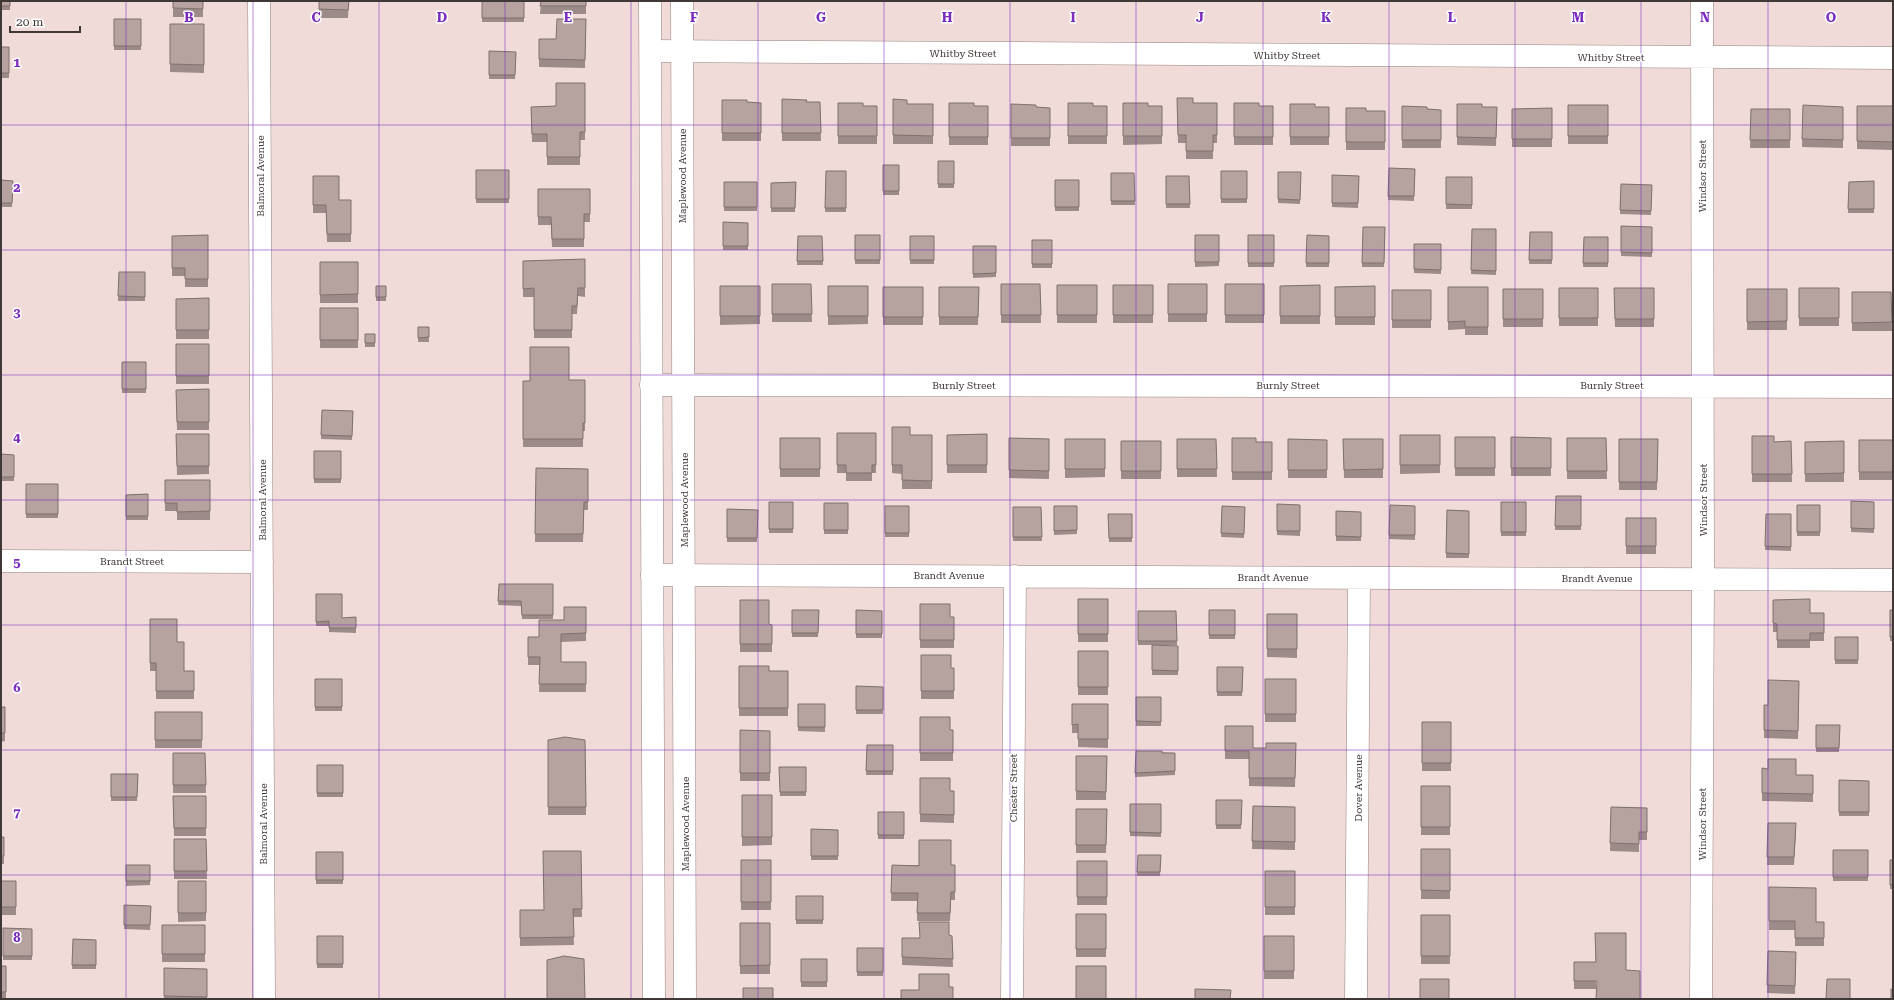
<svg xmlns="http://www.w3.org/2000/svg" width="1894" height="1000" viewBox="0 0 1894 1000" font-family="'Roboto Serif',serif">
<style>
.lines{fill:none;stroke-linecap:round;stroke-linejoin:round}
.street-casing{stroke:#95827f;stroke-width:23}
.secondary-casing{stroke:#95827f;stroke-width:23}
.street{stroke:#fff;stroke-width:22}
.secondary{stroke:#fff;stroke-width:22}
.wall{fill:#9d8b89}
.building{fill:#b6a29f;stroke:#7f716f}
.grid{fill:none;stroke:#7b2cbf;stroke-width:1;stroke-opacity:0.55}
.labels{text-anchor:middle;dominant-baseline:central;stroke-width:3;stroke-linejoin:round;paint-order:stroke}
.street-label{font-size:10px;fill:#403836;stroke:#fff}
.grid-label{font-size:13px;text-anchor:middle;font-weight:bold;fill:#7b2cbf;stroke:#fff;stroke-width:3;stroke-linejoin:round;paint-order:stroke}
</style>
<rect width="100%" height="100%" fill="#f0dbd9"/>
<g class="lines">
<g class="street-casing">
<path id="street" d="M259,1L264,999
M651,51L1893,58
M651,385L1893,387
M1,561L262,562
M652,575L1893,580
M1012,999L1015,576
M1356,999L1359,578
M1701,999L1703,578L1702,1"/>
</g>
<g class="secondary-casing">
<path id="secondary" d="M650,1L654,999
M682,1L685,999"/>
</g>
<use href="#street" class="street"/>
<use href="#secondary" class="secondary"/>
</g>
<path class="wall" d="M1,1H10V10H1Z
M173,1H203V17H173Z
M319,1H349L348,18H319Z
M482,1H524V22H482Z
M541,1H586V14H540Z
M114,19H141V50H114Z
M586,19L585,68L539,67V39H556Z
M170,24H204V73L170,72Z
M1,47H9V78H1Z
M489,51L516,52L515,79H489Z
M585,83V140H580V165H547V142H532L531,107L556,106Z
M1177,98L1193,103H1217V143H1213V159H1186V143H1178Z
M782,99L806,102H820L821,141H782Z
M893,99L907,104H933V144H893Z
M722,100L747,102L761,103V141H722Z
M838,103L863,106H877V144H838Z
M949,103L974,106H988V145H949Z
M1068,103L1093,106H1107V144H1068Z
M1123,103L1148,106H1162V144L1123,145Z
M1234,103L1259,106H1273V145H1234Z
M1011,104L1036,107L1050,108V146H1011Z
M1290,104L1315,107H1329V145H1290Z
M1457,104L1482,107H1497L1496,146L1457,145Z
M1568,105H1608V144H1568Z
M1803,105L1843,107V148L1802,147Z
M1402,106L1427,109L1441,110V148H1402Z
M1857,106H1893V150L1857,149Z
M1346,108L1366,111H1385V150H1346Z
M1552,108V147H1512V109Z
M1751,109H1790V148H1750Z
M938,161H954V188H938Z
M883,165H899V195H883Z
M1389,168L1415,169L1414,201L1388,200Z
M476,170H509V203H476Z
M826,171H846V212H825Z
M1221,171H1247V203H1221Z
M1278,172H1301L1300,204L1278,203Z
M1111,173H1134L1135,205H1111Z
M1332,175L1359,176L1358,208L1332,207Z
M313,176L339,200H351V242H327L326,213H313Z
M1166,176H1189L1190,208H1166Z
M1446,177H1472V209H1446Z
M1,180L13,181L12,207H1Z
M1055,180H1079V211H1055Z
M1874,181V213H1848L1849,182Z
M724,182H757V211H724Z
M796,182L795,212H771V183Z
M1621,184L1652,185L1651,215L1620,214Z
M538,189H590V222H584V247H552L551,225H538Z
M723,222L748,223V250H723Z
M1621,226L1652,227V257L1621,256Z
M1363,227H1385L1384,267H1362Z
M1472,229H1496V275L1471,274Z
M1530,232H1552V264H1529Z
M208,235V287H185V276H172V236Z
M855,235H880V264H855Z
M1195,235H1219V266L1195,267Z
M1248,235H1274V267H1248Z
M1307,235L1329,236V267H1306Z
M798,236H822L823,265H797Z
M910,236H934V264H910Z
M1584,237H1608V267H1583Z
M1032,240H1052V268H1032Z
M1414,244H1441V274L1414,273Z
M973,246H996V277L973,278Z
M585,259V297L578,296L577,314H572V338H534V297H523V261Z
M320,262H358V303H320Z
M119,272H145V301H118Z
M772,284H811L812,322H772Z
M1001,284H1040L1041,323H1001Z
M1168,284H1207V322H1168Z
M1225,284H1264V323H1225Z
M1057,285H1097V323H1057Z
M1113,285H1153V323H1113Z
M1320,285V324H1280V286Z
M376,286H386V301H376Z
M720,286H760V324L720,325Z
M828,286H868V324L828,325Z
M1375,286V325H1335V287Z
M883,287H923V325H883Z
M939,287H979L978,325H939Z
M1448,287H1488V335H1465V329L1448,330Z
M1559,288H1598V326H1559Z
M1614,288H1654V327H1615Z
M1799,288H1839V326H1799Z
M1503,289H1543V327H1503Z
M1747,289H1787V330H1747Z
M1392,290H1431V328H1392Z
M1852,292H1891L1892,331H1852Z
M209,298V339H176V299Z
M320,308H358V348H320Z
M418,327H429V342H418Z
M365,334H375V347H365Z
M176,344H209V384H176Z
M122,362H146V393H122Z
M585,380V431H583V447H523V381Z
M209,389V430H177L176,390Z
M322,410L353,411L352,440L321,439Z
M892,427L910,435H932V489H902V474L892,473Z
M837,433H876V473H872V481H846V473H837Z
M176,434H209V474L177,475Z
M987,434V473H947V435Z
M1400,435H1440V473L1400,474Z
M1752,436L1774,442L1791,441L1792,482H1752Z
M1455,437H1495V476H1455Z
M1511,437L1551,438V476H1511Z
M780,438H820V477H780Z
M1009,438L1049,439V479L1009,478Z
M1232,438L1256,442H1272V480H1232Z
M1567,438H1606L1607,479H1567Z
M1065,439H1105V477L1065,478Z
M1177,439H1216L1217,477H1177Z
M1288,439L1327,440V478H1288Z
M1343,439H1383V478H1344Z
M1619,439H1658L1657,490H1619Z
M1859,440H1893V480H1859Z
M1121,441H1161V479H1121Z
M1844,441V482H1805V442Z
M314,451H341V483H314Z
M1,454L14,455V481H1Z
M536,468L588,469V510H584L583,542H535Z
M165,480H210V520H177V511H165Z
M26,484H58V518H26Z
M148,494V520H126V495Z
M1556,496H1581V530H1555Z
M1851,501L1874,502V533L1851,532Z
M769,502H793V533H769Z
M1501,502H1526V536H1501Z
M824,503H848V534H824Z
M1277,504L1300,505V536L1277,535Z
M1390,505L1415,506V540L1389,539Z
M1797,505H1820V536H1797Z
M885,506H909V537H885Z
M1054,506H1077V534L1054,535Z
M1222,506L1245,507L1244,538L1221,537Z
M1013,507H1041L1042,541H1013Z
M727,509L758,510L757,542H727Z
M1447,510L1469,511V558H1446Z
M1336,511L1361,512V541H1336Z
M1108,514H1132V542H1109Z
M1766,514H1791V551L1765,550Z
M1626,518H1656V554H1626Z
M499,584H553V619H522L521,606L498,605Z
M316,594L342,618L356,617V633L329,632V626H316Z
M1078,599H1108V642H1078Z
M740,600L769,624L772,625V652H740Z
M1773,600L1810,613H1824V641H1810V648H1777V632H1773Z
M920,604L950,617H954V648H920Z
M586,607V641L561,642V662H586V692H539L540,665H528V637H539L564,620Z
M792,610H819L818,637H792Z
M856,610L882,611V638H856Z
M1209,610H1235V639H1209Z
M1890,610H1893V641H1890Z
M1138,611H1176L1177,645H1138Z
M1267,614H1297V658L1267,657Z
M150,619L177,642L184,671H194V699H156V671H150Z
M1835,637H1858V664H1835Z
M1152,645L1178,646V675H1152Z
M1078,651H1108V695H1078Z
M921,655L951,668H954V699H921Z
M739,666L769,671H788V716H739Z
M1217,667H1243L1242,696H1217Z
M315,679H342V711H315Z
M1265,679H1296V722H1265Z
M1799,681L1798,739L1764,738V705H1768Z
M856,686L883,687V714H856Z
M1136,697H1161V726H1136Z
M798,704H825V732L798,731Z
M1072,704H1108V748L1078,747V733H1072Z
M1,707H5V741L1,742Z
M155,712H202V748H155Z
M920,717L950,730H953V761H920Z
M1422,722H1451V771H1422Z
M1816,725H1840L1839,752H1816Z
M1225,726L1253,748H1266L1296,743L1295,787L1249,786V759H1225Z
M740,730L770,731V781H740Z
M548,740H585L586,815H548Z
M867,745H893V775H866Z
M1136,751L1175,753V775L1135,777Z
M173,753H205L206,793H173Z
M1076,756H1107L1106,800H1076Z
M317,765H343V797H317Z
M779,767H806V796H780Z
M1762,768L1796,775H1813V802L1762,801Z
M111,774H138L137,801H111Z
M920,778L950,791H954V823L920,822Z
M1839,780L1869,781V816H1839Z
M1421,786H1450V835H1421Z
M742,795H772V845L742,846Z
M173,796H206V836H174Z
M1216,800H1242L1241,829H1216Z
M1130,804H1161V837L1130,836Z
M1253,806L1295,807V850L1252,849Z
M1611,807L1647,808V840H1639V852L1610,851Z
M1076,809H1107L1106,853H1076Z
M878,812H904V839H878Z
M1768,823L1796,832L1794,865H1767Z
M811,829L838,830V860H811Z
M1,837H4V864H1Z
M174,839H206L207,879H174Z
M1421,849H1450V899H1421Z
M1833,850H1868V881H1833Z
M581,851L582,917H573L574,945L520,946V910H544Z
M316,852H343V884H316Z
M1138,855H1161L1160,876H1137Z
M741,860H771V910H741Z
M1890,860H1893V889H1890Z
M1077,861H1107V905H1077Z
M126,865H150V885L126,886Z
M892,865H955V900H951L950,921H917V901H891Z
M1265,871H1295V915H1265Z
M1,881H16V915H1Z
M178,881H206V921L178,922Z
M1769,887L1816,922H1824V946H1795V930H1769Z
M796,896H823V924H796Z
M124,905L151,906L150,930L124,929Z
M1076,914H1106V957H1076Z
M1421,915H1450V964H1421Z
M740,923H770V974H740Z
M162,925H205V962H162Z
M3,928L32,929V960H3Z
M1595,933L1596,989H1574V962H1596Z
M949,935L952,936L953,967L902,965V938H919Z
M317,936H343V968H317Z
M1264,936H1294V979H1264Z
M73,939L96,940V969H72Z
M857,948H883V976H857Z
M1768,951L1796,952L1795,994L1767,993Z
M801,959H827V987H801Z
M1,966H6V999H1Z
M164,968L207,969V999H164Z"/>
<path class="building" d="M1,1H10V6H1Z
M173,1H203V9L173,8Z
M319,1H349L348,10L319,9Z
M482,1H524V18H482Z
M541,1H586V6H540Z
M114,19H141V46H114Z
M557,19H586L585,60L539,59V39H556Z
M170,24H204V65L170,64Z
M1,47H9V73H1Z
M489,51L516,52L515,75H489Z
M556,83H585V132H580V157H547V134H532L531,107L556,106Z
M1177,98H1193V103H1217V135H1213V151H1186V135H1178Z
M782,99L807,100L806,102H820L821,133H782Z
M893,99L907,100V104H933V136L893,135Z
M722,100H747V102L761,103V133H722Z
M838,103H863V106H877V136H838Z
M949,103H974V106H988V137H949Z
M1068,103H1093V106H1107V136H1068Z
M1123,103H1148V106H1162V136H1123Z
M1234,103H1259V106H1273V137H1234Z
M1011,104L1036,105V107L1050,108V138H1011Z
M1290,104H1315V107H1329V137H1290Z
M1457,104H1482V107H1497L1496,138L1457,137Z
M1568,105H1608V136H1568Z
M1803,105L1843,107V140L1802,139Z
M1402,106L1427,107V109L1441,110V140H1402Z
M1857,106H1893V142L1857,141Z
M1346,108H1366V111H1385V142H1346Z
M1552,108V139H1512V109Z
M1751,109H1790V140H1750Z
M938,161H954V184H938Z
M883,165H899V191H883Z
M1389,168L1415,169L1414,196H1388Z
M476,170H509V199H476Z
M826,171H846V208H825Z
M1221,171H1247V199H1221Z
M1278,172H1301L1300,200L1278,199Z
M1111,173H1134L1135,201H1111Z
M1332,175L1359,176L1358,203H1332Z
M313,176H339V200H351V234H327L326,205H313Z
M1166,176H1189L1190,204H1166Z
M1446,177H1472V205L1446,204Z
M1,180L13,181L12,203H1Z
M1055,180H1079V207H1055Z
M1874,181V209H1848L1849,182Z
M724,182H757V207H724Z
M796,182L795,208H771V183Z
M1621,184L1652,185L1651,211L1620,210Z
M538,189H590V214H584V239H552L551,217H538Z
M723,222L748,223V246H723Z
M1621,226L1652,227V253L1621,252Z
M1363,227H1385L1384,263H1362Z
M1472,229H1496V271L1471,270Z
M1530,232H1552V260H1529Z
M208,235V279H185V268H172V236Z
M855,235H880V260H855Z
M1195,235H1219V262H1195Z
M1248,235H1274V263H1248Z
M1307,235L1329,236V263H1306Z
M798,236H822L823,261H797Z
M910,236H934V260H910Z
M1584,237H1608V263H1583Z
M1032,240H1052V264H1032Z
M1414,244H1441V270L1414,269Z
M973,246H996V273L973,274Z
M585,259V288H578L577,306H572V330H534V288L523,289V261Z
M320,262H358V294L320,295Z
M119,272H145V297L118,296Z
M772,284H811L812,314H772Z
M1001,284H1040L1041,315H1001Z
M1168,284H1207V314H1168Z
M1225,284H1264V315H1225Z
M1057,285H1097V315H1057Z
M1113,285H1153V315H1113Z
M1320,285V316H1280V286Z
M376,286H386V297H376Z
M720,286H760V316H720Z
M828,286H868V316H828Z
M1375,286V317H1335V287Z
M883,287H923V317H883Z
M939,287H979L978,317H939Z
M1448,287H1488V327H1465V321L1448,322Z
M1559,288H1598V318H1559Z
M1614,288H1654V319H1615Z
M1799,288H1839V318H1799Z
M1503,289H1543V319H1503Z
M1747,289H1787V321L1747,322Z
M1392,290H1431V320H1392Z
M1852,292H1891L1892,322L1852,323Z
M209,298V330H176V299Z
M320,308H358V340H320Z
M418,327H429V337L418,338Z
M365,334H375V343H365Z
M176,344H209V376H176Z
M530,347H569V380H585V423H583V439H523V381H530Z
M122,362H146V389H122Z
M209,389V422H177L176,390Z
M322,410L353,411L352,436L321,435Z
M892,427H910V435H932V481L902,480V465H892Z
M837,433H876V465H872V473H846V465H837Z
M176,434H209V466H177Z
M987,434V465H947V435Z
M1400,435H1440V465H1400Z
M1752,436H1774V442L1791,441L1792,474H1752Z
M1455,437H1495V468H1455Z
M1511,437L1551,438V468H1511Z
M780,438H820V469H780Z
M1009,438L1049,439V471L1009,470Z
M1232,438H1256V442H1272V472H1232Z
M1567,438H1606L1607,471H1567Z
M1065,439H1105V469H1065Z
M1177,439H1216L1217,469H1177Z
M1288,439L1327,440V470H1288Z
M1343,439H1383V469L1344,470Z
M1619,439H1658L1657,482H1619Z
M1859,440H1893V472H1859Z
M1121,441H1161V471H1121Z
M1844,441V473L1805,474V442Z
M314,451H341V479H314Z
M1,454L14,455V477H1Z
M536,468L588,469V502H584L583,534H535Z
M165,480H210V511L177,512V503H165Z
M26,484H58V514H26Z
M148,494V516H126V495Z
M1556,496H1581V526H1555Z
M1851,501L1874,502V529L1851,528Z
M769,502H793V529H769Z
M1501,502H1526V532H1501Z
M824,503H848V530H824Z
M1277,504L1300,505V531H1277Z
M1390,505L1415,506V535H1389Z
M1797,505H1820V532H1797Z
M885,506H909V533H885Z
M1054,506H1077V530L1054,531Z
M1222,506L1245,507L1244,534L1221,533Z
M1013,507H1041L1042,537H1013Z
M727,509L758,510L757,538H727Z
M1447,510L1469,511V554L1446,553Z
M1336,511L1361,512V537L1336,536Z
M1108,514H1132V538H1109Z
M1766,514H1791V547L1765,546Z
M1626,518H1656V546H1626Z
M499,584H553V615H522L521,601H498Z
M316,594H342V618L356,617V628H329V621L316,622Z
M1078,599H1108V634H1078Z
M1810,599V613H1824V633H1810V640H1777V624L1773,623V600Z
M740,600H769V624L772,625V644H740Z
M920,604H950V617H954V640H920Z
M564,607H586V633L561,634V662H586V684H539L540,657H528V637H539V620H564Z
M792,610H819L818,633H792Z
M856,610L882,611V634H856Z
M1209,610H1235V635H1209Z
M1890,610H1893V637H1890Z
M1138,611H1176L1177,641H1138Z
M1267,614H1297V649H1267Z
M150,619H177V642H184V671H194V691H156V663H150Z
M1835,637H1858V660H1835Z
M1152,645L1178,646V671L1152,670Z
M1078,651H1108V687H1078Z
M921,655H951V668H954V691H921Z
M739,666H769V671H788V708H739Z
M1217,667H1243L1242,692H1217Z
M315,679H342V707H315Z
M1265,679H1296V714H1265Z
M1768,680L1799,681L1798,731L1764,730V705H1768Z
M856,686L883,687V710H856Z
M1136,697H1161V722L1136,721Z
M798,704H825V727H798Z
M1072,704H1108V739H1078V724L1072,725Z
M1,707H5V733H1Z
M155,712H202V740H155Z
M920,717H950V730H953V753H920Z
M1422,722H1451V763H1422Z
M1816,725H1840L1839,748H1816Z
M1225,726H1253V748H1266V743H1296L1295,778H1249V751H1225Z
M740,730L770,731V773H740Z
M565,737L585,740L586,807H548V740Z
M867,745H893V771H866Z
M1136,751H1162V753H1175V771L1135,773Z
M173,753H205L206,785H173Z
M1076,756H1107L1106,792L1076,791Z
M1768,759H1796V775H1813V794L1762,793V768L1768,769Z
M317,765H343V793H317Z
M779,767H806V792H780Z
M111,774H138L137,797H111Z
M920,778H950V791H954V815L920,814Z
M1839,780L1869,781V812H1839Z
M1421,786H1450V827H1421Z
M742,795H772V837H742Z
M173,796H206V828H174Z
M1216,800H1242L1241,825H1216Z
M1130,804H1161V833L1130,832Z
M1253,806L1295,807V842L1252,841Z
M1611,807L1647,808V832H1639V844L1610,843Z
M1076,809H1107L1106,845H1076Z
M878,812H904V835H878Z
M1768,823H1796L1794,857H1767Z
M811,829L838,830V856H811Z
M1,837H4V856H1Z
M174,839H206L207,871H174Z
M919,840H951V865H955V892H951L950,913H917L918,893H891L892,865L919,866Z
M1421,849H1450V891L1421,890Z
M1833,850H1868V877H1833Z
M543,851H581L582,909H573L574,937L520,938V910H544Z
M316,852H343V880H316Z
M1138,855H1161L1160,872H1137Z
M741,860H771V902H741Z
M1890,860H1893V885H1890Z
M1077,861H1107V897H1077Z
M126,865H150V881H126Z
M1265,871H1295V907H1265Z
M1,881H16V907H1Z
M178,881H206V913H178Z
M1769,887L1816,888V922H1824V938H1795V921H1769Z
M796,896H823V920H796Z
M124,905L151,906L150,925H124Z
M1076,914H1106V949H1076Z
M1421,915H1450V956H1421Z
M919,922H949V935L952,936L953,959L902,957V938H920Z
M740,923H770V965L740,966Z
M162,925H205V954H162Z
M3,928L32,929V956H3Z
M1595,933H1626V970L1640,971V999H1596L1597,981H1574V962H1596Z
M317,936H343V964H317Z
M1264,936H1294V971H1264Z
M73,939L96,940V965H72Z
M857,948H883V972H857Z
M1768,951L1796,952L1795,986L1767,985Z
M564,956L584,959L585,999H547V960Z
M801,959H827V982H801Z
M1,966H6V992H1Z
M1076,966H1106V999H1076Z
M164,968L207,969V997L164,996Z
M919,974H949V987H953V999H901V990H919Z
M1420,979H1449V999H1420Z
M1827,979H1850V999H1826Z
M743,988H773V999H743Z
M1195,989L1231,990L1230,999H1195Z
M1891,989H1893V999H1891Z"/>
<path class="grid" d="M126,1V999M253,1V999M379,1V999M505,1V999M631,1V999M758,1V999M884,1V999M1010,1V999M1136,1V999M1263,1V999M1389,1V999M1515,1V999M1641,1V999M1768,1V999M1,125H1893M1,250H1893M1,375H1893M1,500H1893M1,625H1893M1,750H1893M1,875H1893"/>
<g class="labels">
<g class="street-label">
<text x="963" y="53">Whitby Street</text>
<text x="1287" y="55">Whitby Street</text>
<text x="1611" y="57">Whitby Street</text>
<text transform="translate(260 176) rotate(-90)">Balmoral Avenue</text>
<text transform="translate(682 176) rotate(-90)">Maplewood Avenue</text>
<text transform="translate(1702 176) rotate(-90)">Windsor Street</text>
<text x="964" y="385">Burnly Street</text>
<text x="1288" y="385">Burnly Street</text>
<text x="1612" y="385">Burnly Street</text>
<text transform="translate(262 500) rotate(-90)">Balmoral Avenue</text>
<text transform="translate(684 500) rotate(-90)">Maplewood Avenue</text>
<text transform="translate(1703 500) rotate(-90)">Windsor Street</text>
<text x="132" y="561">Brandt Street</text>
<text x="949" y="575">Brandt Avenue</text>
<text x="1273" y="577">Brandt Avenue</text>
<text x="1597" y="578">Brandt Avenue</text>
<text transform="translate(1013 788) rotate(-90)">Chester Street</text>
<text transform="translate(1358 788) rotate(-90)">Dover Avenue</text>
<text transform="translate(263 824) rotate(-90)">Balmoral Avenue</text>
<text transform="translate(685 824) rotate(-90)">Maplewood Avenue</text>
<text transform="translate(1702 824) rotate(-90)">Windsor Street</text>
</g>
</g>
<g class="grid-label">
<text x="189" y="22">B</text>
<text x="316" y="22">C</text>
<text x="442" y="22">D</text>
<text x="568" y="22">E</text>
<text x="694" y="22">F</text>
<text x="821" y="22">G</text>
<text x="947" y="22">H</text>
<text x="1073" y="22">I</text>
<text x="1200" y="22">J</text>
<text x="1326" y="22">K</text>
<text x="1452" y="22">L</text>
<text x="1578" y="22">M</text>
<text x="1705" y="22">N</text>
<text x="1831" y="22">O</text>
<text x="17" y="67">1</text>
<text x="17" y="192">2</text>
<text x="17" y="317">3</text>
<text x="17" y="442">4</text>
<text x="17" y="567">5</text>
<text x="17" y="692">6</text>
<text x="17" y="817">7</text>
<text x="17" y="942">8</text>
</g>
<rect width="1894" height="1000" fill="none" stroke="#403836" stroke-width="4"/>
<path d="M10 26v6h70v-6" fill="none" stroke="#403836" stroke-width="2"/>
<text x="16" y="26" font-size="12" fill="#403836" stroke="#ffffff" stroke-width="3" paint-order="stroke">20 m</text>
</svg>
